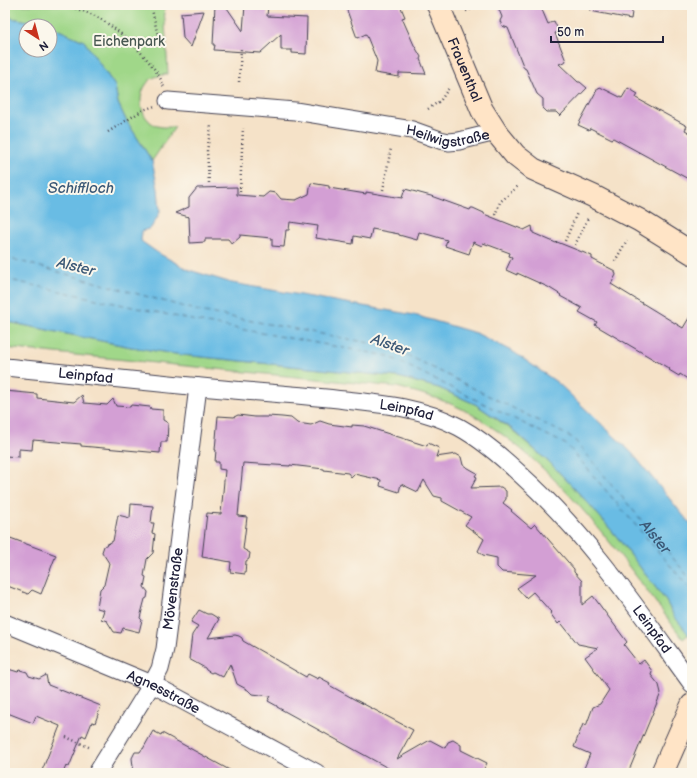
<svg xmlns="http://www.w3.org/2000/svg" width="697" height="778" viewBox="0 0 697 778" font-family="'Balsamiq Sans',sans-serif">
<style>
.green{fill:#a0d789;stroke:#617c62}
.water{fill:#69bce4;stroke:#466f90;fill-rule:evenodd}
.lines{fill:none;stroke-linecap:round;stroke-linejoin:round}
.ferry{stroke:#3b5876;stroke-width:1;stroke-dasharray:5 4;stroke-linecap:butt}
.building{fill:#d39fd4}
.street-casing{stroke:#423f50;stroke-width:19}
.secondary-casing{stroke:#423f50;stroke-width:24}
.path{stroke:#423f50;stroke-width:2.5;stroke-dasharray:1 3;stroke-linecap:butt}
.street{stroke:#fff;stroke-width:17}
.secondary{stroke:#ffe4c6;stroke-width:22}
.labels{text-anchor:middle;dominant-baseline:central;stroke-width:4;stroke-linejoin:round;paint-order:stroke}
.park-label{font-size:14px;fill:#485852;stroke:#fbf7ec}
.street-label{font-size:14px;fill:#22223b;stroke:#fbf7ec}
.water-label{font-size:15px;font-style:italic;fill:#3b5876;stroke:#fbf7ec}
</style>
<rect width="100%" height="100%" fill="#fbf7ec"/>
<filter id="ink" filterUnits="userSpaceOnUse"><feTurbulence type="fractalNoise" baseFrequency=".025" numOctaves="2"/><feDisplacementMap in="SourceGraphic" scale="8" xChannelSelector="R" yChannelSelector="G"/><feConvolveMatrix kernelMatrix="1 2 1 2 8 2 1 2 1" color-interpolation-filters="sRGB"/></filter>
<filter id="wash" filterUnits="userSpaceOnUse"><feTurbulence type="fractalNoise" baseFrequency=".012" numOctaves="4" result="noise"/><feDisplacementMap in="SourceGraphic" scale="16" xChannelSelector="R" yChannelSelector="G"/><feGaussianBlur stdDeviation="0.9" result="paint"/><feColorMatrix in="noise" values="0 0 0 0 0 0 0 0 0 0 0 0 0 0 0 0 0 1.4 0 .05"/><feComposite in="paint" operator="in"/></filter>
<g filter="url(#wash)">
<rect width="100%" height="100%" fill="#f5e2c8"/>
<path class="green" d="M5,5H164L168,74C161,75 155,76 150,80C137,92 138,114 153,124C159,128 168,127 175,127L152,161L126,120L118,103L115,86L84,41L45,24L11,18L5,19Z
M5,322H8L131,347L182,355L398,377L439,388L475,404L511,429L553,466L590,505L617,537L666,601L674,616L689,634L683,639C622,558 562,468 473,415C450,401 423,394 397,387L5,348Z"/>
<path class="water" d="M11,18L45,24L84,41L115,86L118,103L126,120L152,161L158,189L160,212L151,228L142,231L141,241L158,253L189,270L232,283L414,315L476,333L515,353L558,383L632,453L692,526V639L674,616L666,601L617,537L590,505L553,466L512,429L475,404L439,388L398,377L182,355L131,347L8,322H5V19ZM26,26H50V50H26Z"/>
<g class="lines">
<g class="ferry">
<path id="s1" d="M5,257L199,311L391,347L573,438L692,581"/>
<path d="M5,279L201,322L388,356L567,445L692,591"/>
</g>
</g>
<g id="blocks">
<path class="building" d="M215,5H225L243,31L245,5L268,6L267,16L307,18L306,54L292,53V50H281V34L260,53L214,50L215,45H213Z
M345,5H400L405,17L402,18L414,45L421,57L420,59L426,74L399,73V77L375,73L377,61L366,34L357,38Z
M497,5H540L548,24L554,21L559,32L555,33L566,61L559,64L578,82H580L587,88L560,116L556,112H547L543,108V99L537,94L526,69L524,68L508,28L502,26L500,21L502,17Z
M590,5H633L631,19L590,11Z
M204,11L191,47L183,38L181,13Z
M600,87L622,98L628,88L638,94L636,98L687,126L685,130L692,134V181L613,138L612,139L590,128L589,130L578,125L598,88H599Z
M311,183L329,186V188L366,194V192L402,198L405,189L431,196L470,210L471,208H473L484,213V214L524,230L532,226L533,233L556,243L557,242L592,256V259L615,271L616,275L611,284L683,328L692,313V382L680,374L679,376L669,370L670,369L595,325L597,322L579,312L582,308L560,296L561,295L548,287L517,273V275L506,270L512,257L509,256L510,253L483,243L482,246L473,242L469,254L445,246L447,240L430,235L419,232L417,240L399,235V234L372,229L370,239L354,236L353,244L316,238L318,226L290,222L289,230H286L284,247L272,246V238L240,235V237L232,244L228,239H205V242L190,243L189,217L175,213L189,207V198L197,188L237,187V195L263,197L269,192L276,193L281,199L296,200L309,194Z
M5,391L37,394V398L74,402L82,395L84,403L107,405L113,399L116,406L130,407L131,405L150,407L151,409L163,410V420L168,423L167,442H161L160,453L104,448L81,446V444L33,440L32,450L19,449V457L5,456Z
M238,415L255,417H268V416L282,417L291,418L297,423L311,425L320,421L329,424L352,427V425L364,426L427,446L428,443L439,448L436,457L456,454L461,457L463,465L477,473L475,476L477,477L471,488L501,487L506,491V499L503,503L512,510L511,511L531,528L535,524L574,569V572L582,581V605L593,596L627,642L624,645L639,664L644,660L652,671L651,675L659,685L661,693L628,773H582L590,754L574,747L583,724L586,726L593,707L600,704L609,690L585,657L598,648L578,644L562,624L560,622L558,624L550,613L551,612L533,592L526,598L517,588L536,575L502,572L497,567V558L483,555L478,551L484,539L465,525L471,517L442,501V498L434,496L424,480L418,492L401,484L399,492L380,486L381,480L354,474L351,477L348,473L324,470V469L290,465V466L243,463L238,516L247,517L243,549L250,553L249,559L246,561L245,574L230,572L231,562L202,557L207,513L221,514L225,470L219,469V462H215L216,450H215L218,416L234,417Z
M131,504L153,506L151,523H154L152,533L155,534L153,553L147,559L144,576L146,577L144,587L148,592L147,598L145,599L140,618L142,620L139,632L123,628L121,633L114,632L107,621L101,619L104,610L97,608L100,589L104,585L109,563L102,552L104,546L113,541L118,515L130,518Z
M5,536L56,555L41,594L32,590L28,594L5,585Z
M199,610L207,614H211L219,619L208,638L235,635L239,636L242,638L243,641L306,677L308,674L318,679L319,677L330,683L329,685L354,699L413,730L397,759L430,740L445,748L448,742L453,740L461,745V750L487,763L482,773H397L277,707V706L268,701L271,696L252,694L248,690L237,684L230,664L223,677L213,672L211,673L206,670L205,668L189,659L192,635L198,626L191,622Z
M5,668L18,672L20,670L27,672L29,676L39,679L46,675L48,685L101,706L95,723L92,722L86,737L82,735L69,767L66,766L63,773H41L60,726L36,716L33,723L5,712Z
M153,731L161,735L162,733L235,773H129L133,767L132,758L135,752H140L142,749H143Z"/>
</g>
</g>
<g filter="url(#ink)">
<use href="#blocks" fill-opacity="0" stroke="#423f50" stroke-width="1"/>
<g class="lines">
<g class="street-casing">
<g id="street">
<path id="s2" d="M168,101L295,111L412,130L440,140L449,142L459,141L496,132"/>
<path id="s3" d="M5,367C78,374 151,383 223,389C264,393 304,395 345,400C385,404 423,408 459,427C481,439 502,457 520,474C588,535 639,611 692,684"/>
<path id="s4" d="M5,623L152,684L317,773"/>
<path id="s5" d="M97,773L152,684L160,669L165,649L198,387"/>
</g>
</g>
<g class="secondary-casing">
<g id="secondary">
<path id="s6" d="M438,5L482,110L496,132L515,155L533,169L593,196L639,220L692,253"/>
<path d="M662,773L692,705"/>
</g>
</g>
<path class="path" d="M64,5C74,8 84,11 93,15C116,26 156,62 164,87
M151,5L158,36L164,45
M466,11L481,5
M239,82L241,49
M428,109L440,101L449,88
M108,132L143,110L155,106
M209,183L207,151L211,126
M383,190L391,148
M240,192L243,128
M495,215L500,202L518,186
M565,241L577,213
M575,245L588,218
M615,261L627,240
M66,737L91,748"/>
<use href="#street" class="street"/>
<use href="#secondary" class="secondary"/>
</g>
</g>
<g class="labels">
<g class="park-label">
<text x="129" y="41">Eichenpark</text>
</g>
<g class="street-label">
<text stroke="none"><textPath href="#s6" startOffset="70">Frauenthal</textPath></text>
<text stroke="none"><textPath href="#s2" startOffset="283">Heilwigstraße</textPath></text>
<text stroke="none"><textPath href="#s3" startOffset="81">Leinpfad</textPath></text>
<text stroke="none"><textPath href="#s3" startOffset="404">Leinpfad</textPath></text>
<text stroke="none"><textPath href="#s5" startOffset="203">Mövenstraße</textPath></text>
<text stroke="none"><textPath href="#s3" startOffset="741">Leinpfad</textPath></text>
<text stroke="none"><textPath href="#s4" startOffset="173">Agnesstraße</textPath></text>
</g>
<g class="water-label">
<text x="81" y="188">Schiffloch</text>
<text transform="translate(76 267) rotate(14)">Alster</text>
<text transform="translate(390 345) rotate(20)">Alster</text>
<text stroke="none"><textPath href="#s1" startOffset="729">Alster</textPath></text>
</g>
</g>
<rect width="697" height="778" fill="none" stroke="#fbf7ec" stroke-width="20"/>
<g transform="translate(38 38) rotate(144)"><circle r="19" fill="#fbf7ec" stroke="#a4a2a5"/>
<path d="M0-3L7 15L0 10L-7 15Z" fill="#c8321e"/>
<text y="-6" font-size="11" font-weight="bold" text-anchor="middle" fill="#22223b">N</text>
</g>
<path d="M551 36v6h112v-6" fill="none" stroke="#22223b" stroke-width="2"/>
<text x="557" y="36" font-size="12" fill="#22223b" stroke="#fbf7ec" stroke-width="3" paint-order="stroke">50 m</text>
</svg>
